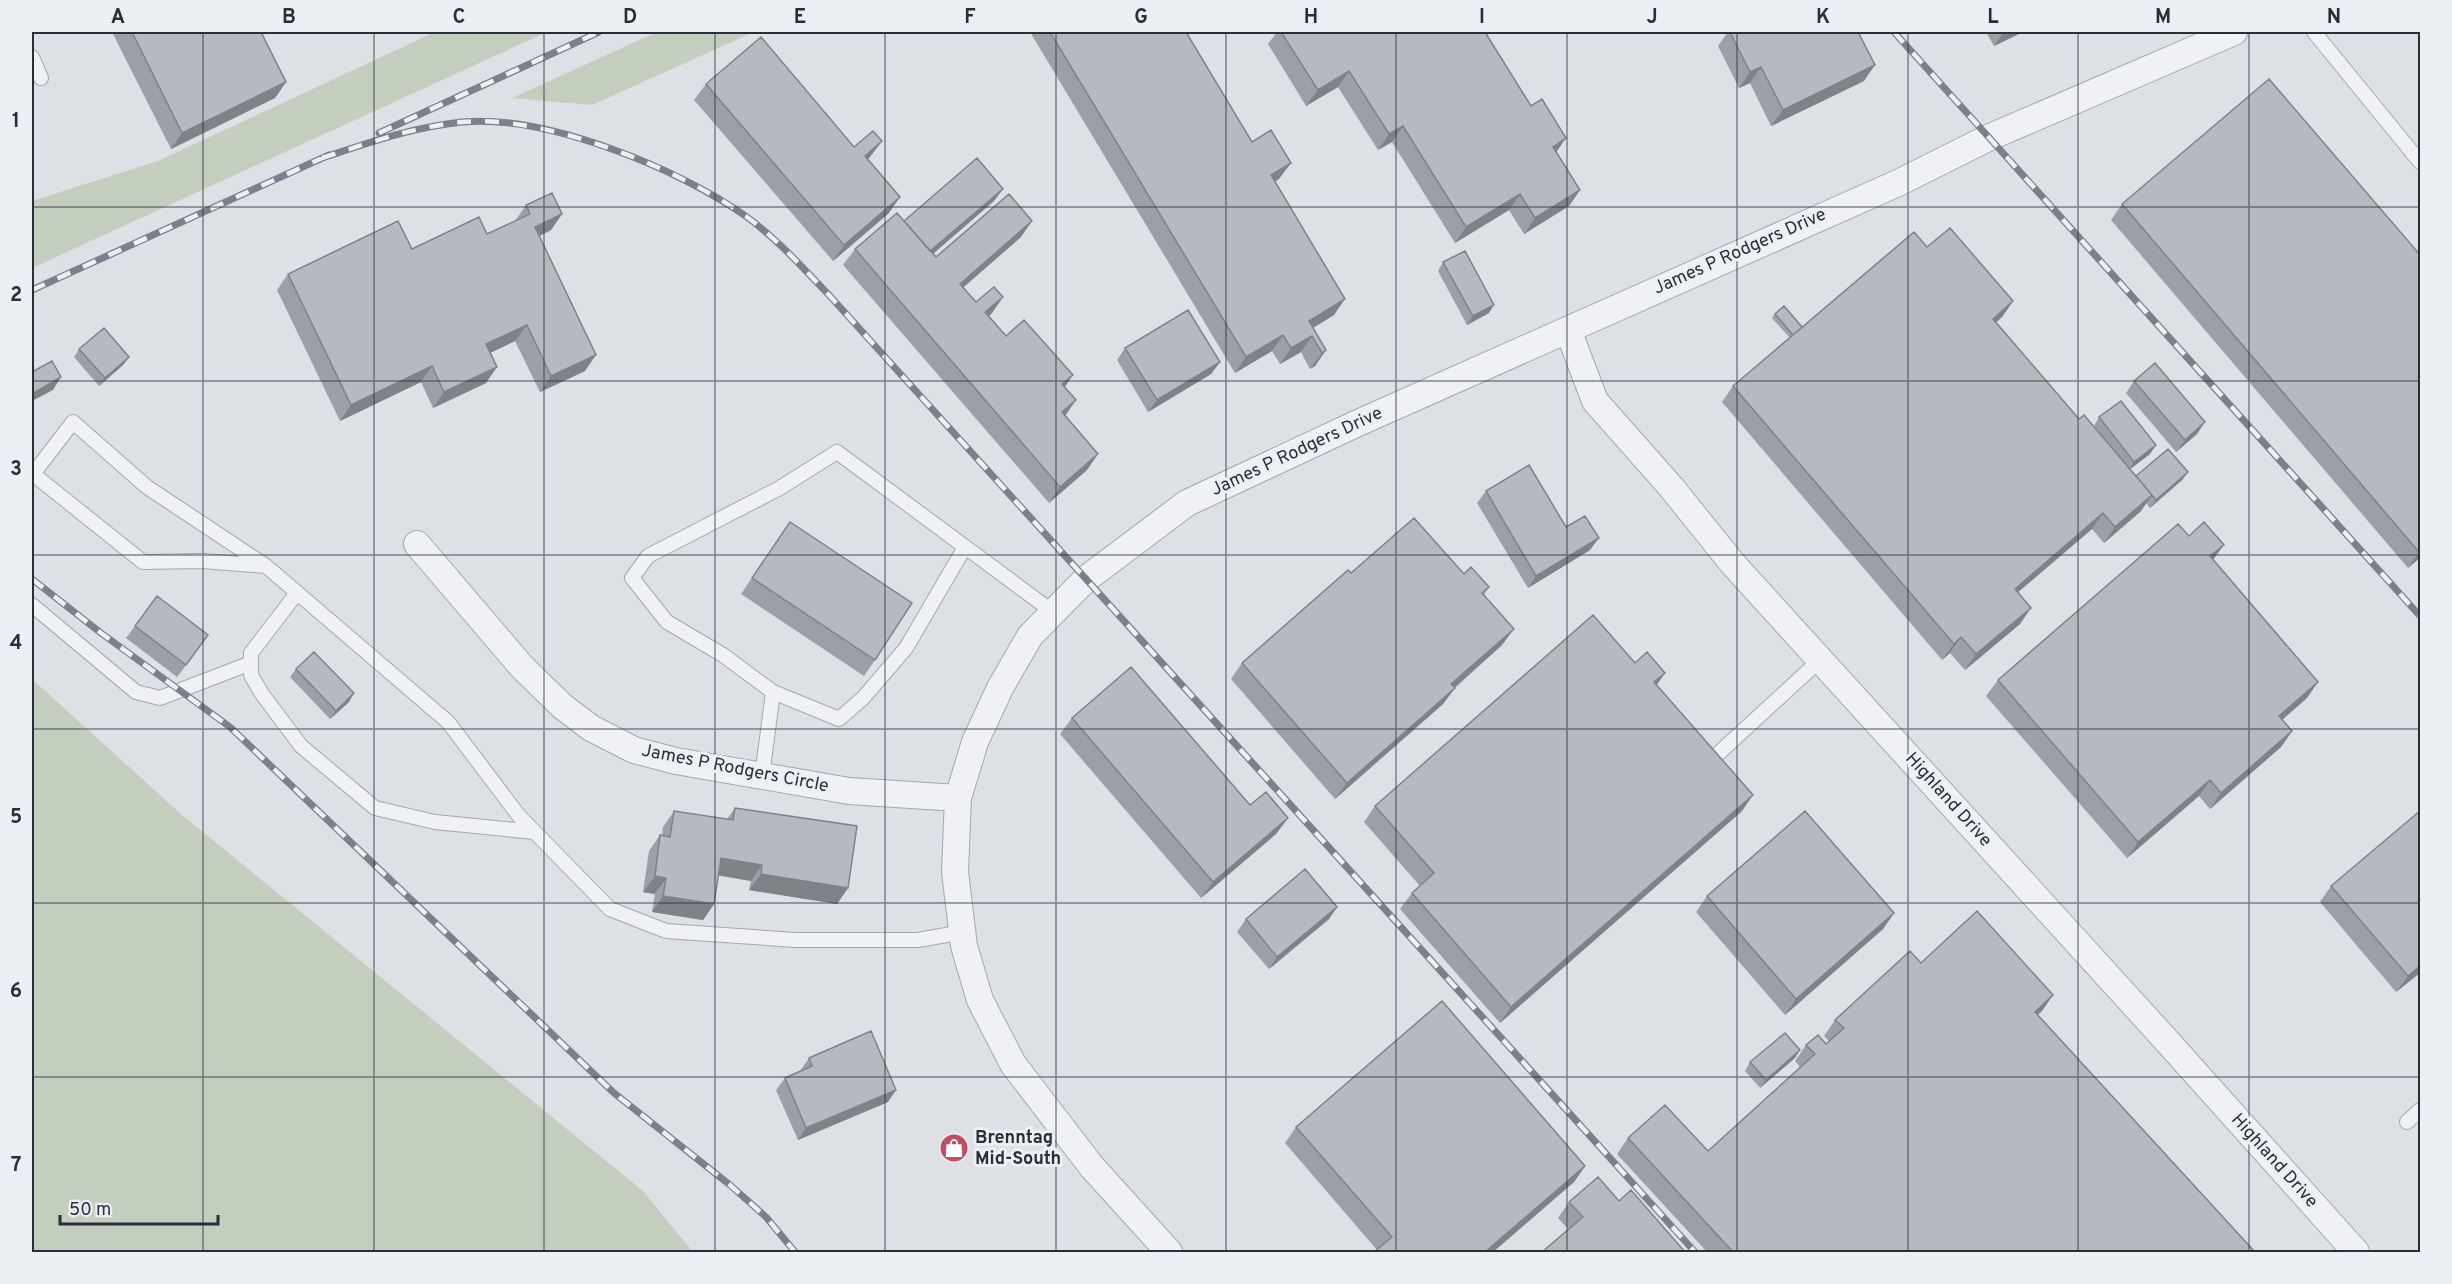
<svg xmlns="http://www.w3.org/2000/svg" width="2452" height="1284" viewBox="0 0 2452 1284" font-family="Overpass,sans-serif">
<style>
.green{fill:#c4cebf}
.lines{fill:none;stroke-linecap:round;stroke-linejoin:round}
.service-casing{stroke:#a3a8ae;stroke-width:16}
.minor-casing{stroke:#a3a8ae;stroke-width:28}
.service{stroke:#eff1f4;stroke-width:14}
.minor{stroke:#eff1f4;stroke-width:26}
.rail-casing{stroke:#78818d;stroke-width:7}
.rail{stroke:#eceff3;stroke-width:4.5;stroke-dasharray:14;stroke-linecap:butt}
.wall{fill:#9ca0a6}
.shaded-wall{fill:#7f8287}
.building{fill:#b5bac1;stroke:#7f8287;stroke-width:1.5}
.grid{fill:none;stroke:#282f3a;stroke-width:1.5;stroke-opacity:0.55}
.labels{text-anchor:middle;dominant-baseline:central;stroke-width:6;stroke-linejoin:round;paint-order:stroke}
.street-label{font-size:18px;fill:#282f3a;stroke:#eceff3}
.poi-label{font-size:18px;font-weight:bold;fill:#282f3a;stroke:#eceff3;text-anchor:start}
.neatline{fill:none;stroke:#282f3a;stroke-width:2}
.grid-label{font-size:20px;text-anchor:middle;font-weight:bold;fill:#282f3a}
</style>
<rect width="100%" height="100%" fill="#dde1e5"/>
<path class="green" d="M435,32H547L32,268V201L158,161Z
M657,32H754L592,105L512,98Z
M32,679L182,815L643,1191L693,1252H32Z"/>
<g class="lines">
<g class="service-casing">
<path id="service" d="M2314,32L2420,162
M32,57L41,78
M266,566L202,561L143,562L33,474L73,422L147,487L266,566L448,722L519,816L610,909L666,931L795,940H918L963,932
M297,593L251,653V675L262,694L301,746L375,808L435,822L534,832
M32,605L136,692L160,698L251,663
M773,692L839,719L863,698L906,648L965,547
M1720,752L1820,660
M762,776L773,692L723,655L667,622L632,578L648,556L778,489L837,452L1053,612
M2407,1122L2420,1110"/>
</g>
<g class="minor-casing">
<path id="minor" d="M1568,330L1595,401L1671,487L1733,564L2166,1040L2356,1252
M417,544L522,667L562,706L591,728L634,750L676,761L849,791L958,798
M1169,1252L1092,1167L1013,1064L980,1000L964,946L955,872L958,798L975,742L1000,688L1030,636L1086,579L1187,503L1358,423L1898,183L1988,138L2234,32"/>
</g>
<use href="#service" class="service"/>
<use href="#minor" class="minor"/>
<g class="rail-casing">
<path id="rail" d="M1894,32L2420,616
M379,133L599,32
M322,158C368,143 413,127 462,122C545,114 680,169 747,217C777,239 803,268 829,295L1695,1252
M32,290L329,155
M32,579L101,633L230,727L614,1093L730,1185L766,1217L795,1252"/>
</g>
<use href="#rail" class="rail"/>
</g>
<path class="wall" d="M112,32H261L286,82L275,98L171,149Z
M1030,32H1186L1252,142L1279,179L1275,182L1334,315L1313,328L1326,350L1315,366L1310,369L1301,352L1280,364L1272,351L1235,373Z
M1277,32H1485L1556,153L1580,190L1569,206L1524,234L1509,210L1455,243L1392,142L1378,150L1338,87L1306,106L1268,44Z
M1728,32H1858L1864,81L1771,126L1750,83L1739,88L1718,46Z
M1986,32H2023L1994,46Z
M706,84L854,147L882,141L868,159L889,213L833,261L694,100Z
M994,201L933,254L936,257L1021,237L963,287L976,302L992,313L989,316L1006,336L1064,387L1065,416L1087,470L1049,503L843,265L855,249L904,221Z
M2122,204L2421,256V557L2408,568L2111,220Z
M526,205L562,214L551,230L540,236L585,371L540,392L515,341L490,353L486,383L433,408L421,382L340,421L277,290L288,274L487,234L515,221Z
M1927,247L2013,301L2002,317L1996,322L2079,419L2101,435L2094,426L2099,417L2150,454L2130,469L2136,476L2188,472L2182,480L2150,508L2146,503L2141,511L2104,543L2092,529L2018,592L2020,624L1965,670L1950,653L1942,660L1722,402L1733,386L1790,338L1772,318L1775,314L1802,327Z
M1443,262L1489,313L1467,325L1438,271Z
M1125,348L1220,362L1211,374L1148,412L1117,360Z
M79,349L129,357L123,365L99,386L74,357Z
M2134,381L2197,434L2176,452L2126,393Z
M1486,491L1566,527L1590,550L1528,588L1477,503Z
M790,522L875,660L864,676L741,594Z
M2189,536L2213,560L2307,698L2282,720L2292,731L2281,747L2210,809L2199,796L2127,858L1986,696L1998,680Z
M1351,573L1464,574L1489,587L1484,595L1502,645L1455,688L1443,704L1335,799L1231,679L1242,663Z
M135,626L200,647L177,677L126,638Z
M1635,663L1656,685L1742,811L1500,1023L1400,909L1412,893L1420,886L1364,822L1375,806Z
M296,669L349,702L330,719L290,677Z
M1072,718L1250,805L1288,818L1276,834L1201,898L1060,734Z
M735,808L848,888L837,904L749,890L751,881L718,875L714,904L703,920L652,912L655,894L643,892L649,851L660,835L662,836L663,827L674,811L727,819Z
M2421,810V972L2396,992L2320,902L2331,886Z
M1707,896L1894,913L1883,929L1785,1015L1696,912Z
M1337,907L1329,919L1269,969L1237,932L1246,919Z
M1921,963L2042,1011L2037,1015L2255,1252H1707L1617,1154L1628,1138L1708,1151L1800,1067L1795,1061L1806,1045L1826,1044L1829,1041L1824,1036L1835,1020Z
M809,1058L888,1102L798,1140L776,1090L785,1078L800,1071Z
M1795,1058L1760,1088L1745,1071L1750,1062Z
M1296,1127L1585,1166L1574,1182L1493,1252H1374L1377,1250L1285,1143Z
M1619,1201L1568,1229L1558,1218L1569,1202Z"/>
<path class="shaded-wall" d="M2004,32H2023L1994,46Z
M1875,65L1864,81L1771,126L1783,110Z
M1761,67L1750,83L1739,88L1750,72Z
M1349,71L1338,87L1306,106L1318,90Z
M286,82L275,98L171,149L182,133Z
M1403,126L1392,142L1378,150L1389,134Z
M1566,138L1555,154L1553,147Z
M882,141L870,157L854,172L865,156Z
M1291,163L1279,179L1259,191L1271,175Z
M1003,189L994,201L921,264L929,252Z
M1580,190L1569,206L1524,234L1535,218Z
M1520,194L1509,210L1455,243L1466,227Z
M900,197L889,213L833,261L844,245Z
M562,214L551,230L524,243L535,227Z
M1032,221L1021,237L949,300L960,284Z
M1003,297L992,313L974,328L985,312Z
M1345,299L1334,315L1298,337L1309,321Z
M2013,301L2002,317L1982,335L1993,319Z
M1494,305L1489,313L1467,325L1473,316Z
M527,325L515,341L475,360L486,344Z
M1283,335L1272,351L1235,373L1246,357Z
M1312,336L1301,352L1280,364L1291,348Z
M1326,350L1315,366L1310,369L1322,353Z
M596,355L585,371L540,392L551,376Z
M129,357L123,365L99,386L105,378Z
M1220,362L1211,374L1148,412L1157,400Z
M432,366L421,382L340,421L351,405Z
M497,367L486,383L433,408L444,392Z
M1073,375L1062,391V384Z
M61,377L53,390L32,401V394Z
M1076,400L1065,416L1062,412Z
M2205,422L2197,434L2176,452L2185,440Z
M2156,445L2150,454L2129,470L2134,462Z
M1098,454L1087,470L1049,503L1060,487Z
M2188,472L2182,480L2150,508L2156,500Z
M2152,495L2141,511L2104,543L2115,527Z
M2103,513L2092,529L2003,605L2015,589Z
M1599,538L1590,550L1528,588L1536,576Z
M2224,545L2212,561L2210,556Z
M2421,551V557L2408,568L2419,552Z
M2031,608L2020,624L1965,670L1976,654Z
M1514,629L1502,645L1440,700L1451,684Z
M1961,637L1950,653L1942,660L1954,644Z
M1665,673L1654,689V682Z
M2318,682L2307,698L2268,732L2279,716Z
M1455,688L1443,704L1335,799L1347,783Z
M354,693L349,702L330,719L336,711Z
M2292,731L2281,747L2210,809L2221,793Z
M2210,780L2199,796L2127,858L2138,842Z
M1753,795L1742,811L1500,1023L1511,1007Z
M1288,818L1276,834L1201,898L1213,882Z
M721,858L762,865L751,881L710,874Z
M761,874L848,888L837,904L749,890Z
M655,876L666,878L655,894L643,892Z
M663,896L714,904L703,920L652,912Z
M1337,907L1329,919L1269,969L1277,957Z
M1894,913L1883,929L1785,1015L1796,999Z
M2421,965V972L2396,992L2408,976Z
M2053,995L2042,1011L2023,1028L2035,1012Z
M1800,1050L1795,1058L1760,1088L1766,1080Z
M896,1090L888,1102L798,1140L806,1128Z
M1585,1166L1574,1182L1493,1252H1485Z"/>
<path class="building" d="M132,32H261L286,82L182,133Z
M1050,32H1186L1252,142L1271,130L1291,163L1271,175L1345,299L1309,321L1326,350L1322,353L1312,336L1291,348L1283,335L1246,357Z
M1281,32H1485L1531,106L1542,99L1566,138L1553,147L1580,190L1535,218L1520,194L1466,227L1403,126L1389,134L1349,71L1318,90Z
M1730,32H1858L1875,65L1783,110L1761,67L1750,72Z
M761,37L854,147L873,131L882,141L865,156L900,197L844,245L706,84Z
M2269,79L2421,256V551L2419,552L2122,204Z
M977,158L1003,189L930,251L904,221Z
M552,193L562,214L535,227L596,355L551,376L527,325L486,344L497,367L444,392L432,366L351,405L288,274L398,221L412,249L479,217L487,234L530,214L526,205Z
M1009,194L1032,221L960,284L976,302L994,287L1003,297L985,312L1006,336L1024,320L1073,375L1062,384L1076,400L1062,412L1098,454L1060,487L855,249L897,213L936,257Z
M1950,228L2013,301L1993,319L2079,419L2084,415L2152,495L2115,527L2103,513L2015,589L2031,608L1976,654L1961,637L1954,644L1733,386L1914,232L1927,247Z
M1465,251L1494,305L1473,316L1443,262Z
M1784,306L1802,327L1793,335L1775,314Z
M1188,310L1220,362L1157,400L1125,348Z
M104,328L129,357L105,378L79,349Z
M52,361L61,377L32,394V372Z
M2155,363L2205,422L2185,440L2134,381Z
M2121,401L2156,445L2134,462L2099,417Z
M2168,449L2188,472L2156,500L2136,476Z
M1529,465L1566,527L1585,516L1599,538L1536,576L1486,491Z
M1414,518L1464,574L1471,567L1489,587L1482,593L1514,629L1451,684L1455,688L1347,783L1242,663L1348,570L1351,573Z
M790,522L912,603L875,660L752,578Z
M2204,522L2224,545L2210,556L2318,682L2279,716L2292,731L2221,793L2210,780L2138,842L1998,680L2178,524L2189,536Z
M157,596L208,635L186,665L135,626Z
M1593,615L1635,663L1647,652L1665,673L1654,682L1753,795L1511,1007L1412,893L1434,873L1375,806Z
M314,652L354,693L336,711L296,669Z
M1131,667L1250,805L1266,792L1288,818L1213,882L1072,718Z
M735,808L857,826L848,888L761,874L762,865L721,858L714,904L663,896L666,878L655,876L660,835L670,837L674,811L733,820Z
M2421,810V965L2408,976L2331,886Z
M1805,811L1894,913L1796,999L1707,896Z
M1305,869L1337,907L1277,957L1246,919Z
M1977,911L2053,995L2035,1012L2255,1252H1733L1628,1138L1665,1105L1708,1151L1815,1054L1806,1045L1818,1035L1826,1044L1844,1028L1835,1020L1910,951L1921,963Z
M1442,1001L1585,1166L1485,1252H1374L1392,1237L1296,1127Z
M871,1031L896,1090L806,1128L785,1078L812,1066L809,1058Z
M1785,1033L1800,1050L1766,1080L1750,1062Z
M1598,1177L1619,1201L1631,1190L1685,1252H1542L1583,1217L1569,1202Z"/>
<path class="grid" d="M203,32V1252M374,32V1252M544,32V1252M715,32V1252M885,32V1252M1056,32V1252M1226,32V1252M1396,32V1252M1567,32V1252M1737,32V1252M1908,32V1252M2078,32V1252M2249,32V1252M32,207H2420M32,381H2420M32,555H2420M32,729H2420M32,903H2420M32,1077H2420"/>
<defs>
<g id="shop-disc" transform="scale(1.5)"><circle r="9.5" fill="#be4e64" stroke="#eceff3"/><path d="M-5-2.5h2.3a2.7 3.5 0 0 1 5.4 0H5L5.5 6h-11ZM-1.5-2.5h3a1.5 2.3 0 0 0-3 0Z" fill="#fff"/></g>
</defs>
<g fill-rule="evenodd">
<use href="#shop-disc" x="954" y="1148"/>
</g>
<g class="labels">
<g class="street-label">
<text transform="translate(1740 252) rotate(-24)">James P Rodgers Drive</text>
<text transform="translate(1297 452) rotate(-25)">James P Rodgers Drive</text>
<text transform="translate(735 769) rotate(11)">James P Rodgers Circle</text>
<text transform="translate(1948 800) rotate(48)">Highland Drive</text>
<text transform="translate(2274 1161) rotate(48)">Highland Drive</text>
</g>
<g class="poi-label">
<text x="975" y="1138">Brenntag<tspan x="975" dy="21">Mid-South</tspan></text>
</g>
</g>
<rect width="2452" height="1284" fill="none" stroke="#eceff3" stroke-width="66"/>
<path d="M60 1215v9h158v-9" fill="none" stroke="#282f3a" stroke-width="3"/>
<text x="69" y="1215" font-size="18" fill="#282f3a" stroke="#eceff3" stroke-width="4.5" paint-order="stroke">50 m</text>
<rect x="33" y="33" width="2386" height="1218" class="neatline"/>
<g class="grid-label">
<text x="118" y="23">A</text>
<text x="289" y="23">B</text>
<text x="459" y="23">C</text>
<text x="630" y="23">D</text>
<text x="800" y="23">E</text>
<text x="970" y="23">F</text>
<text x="1141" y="23">G</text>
<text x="1311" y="23">H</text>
<text x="1482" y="23">I</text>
<text x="1652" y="23">J</text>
<text x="1823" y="23">K</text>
<text x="1993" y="23">L</text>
<text x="2163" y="23">M</text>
<text x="2334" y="23">N</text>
<text x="16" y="127">1</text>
<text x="16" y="301">2</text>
<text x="16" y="475">3</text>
<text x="16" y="649">4</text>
<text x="16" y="823">5</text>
<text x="16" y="997">6</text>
<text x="16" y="1171">7</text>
</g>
</svg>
